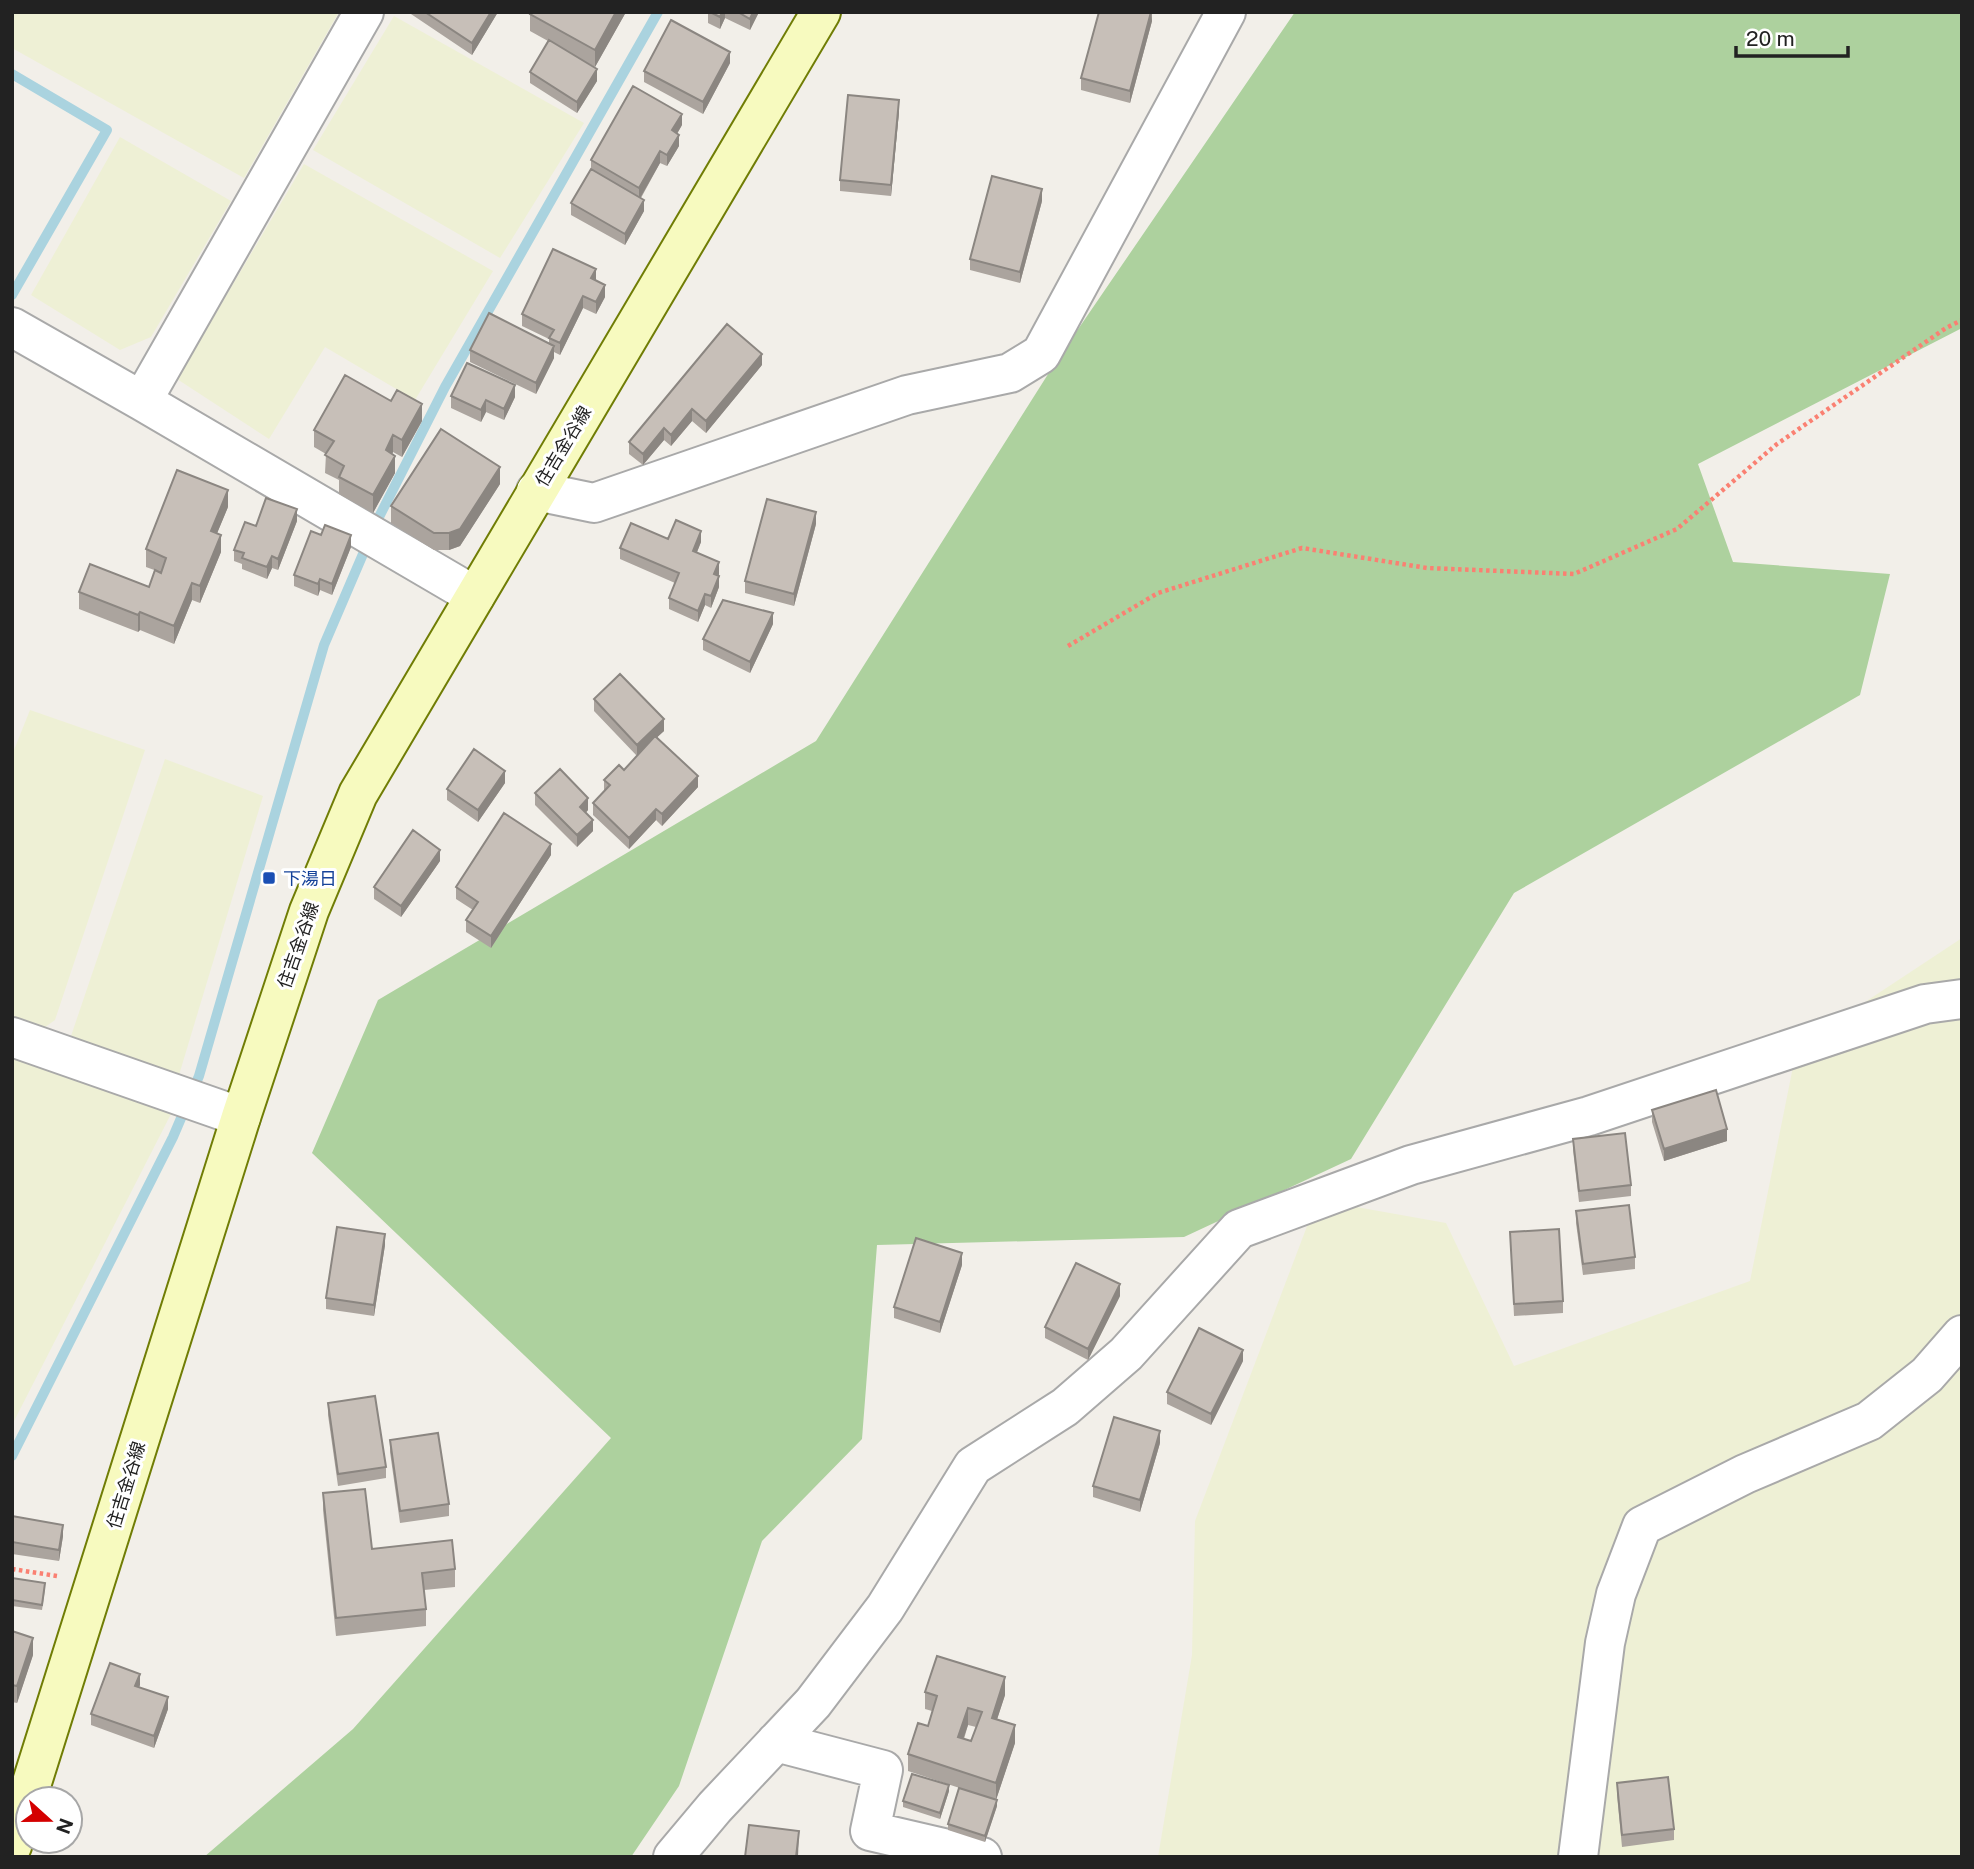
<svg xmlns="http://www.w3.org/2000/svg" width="1974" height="1869" viewBox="0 0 1974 1869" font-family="'Public Sans','Noto Sans JP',sans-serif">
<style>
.farmland{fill:#eef0d5}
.forest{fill:#add19e}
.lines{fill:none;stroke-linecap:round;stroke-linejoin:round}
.stream{stroke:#aad3df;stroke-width:10}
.minor-casing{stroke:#a9a9a9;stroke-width:42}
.secondary-casing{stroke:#707d05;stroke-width:42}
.path{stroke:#fa8072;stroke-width:4.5;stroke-dasharray:3.5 3.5;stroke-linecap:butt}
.minor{stroke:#fff;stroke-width:38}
.secondary{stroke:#f7fabf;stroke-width:38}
.wall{fill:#aba49e;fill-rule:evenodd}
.shaded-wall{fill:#8b8681}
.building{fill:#c7bfb8;stroke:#8b8681;stroke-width:2;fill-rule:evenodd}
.transit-dot{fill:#1a4fb4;stroke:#fff;stroke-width:2.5}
.labels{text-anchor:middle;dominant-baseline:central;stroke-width:6;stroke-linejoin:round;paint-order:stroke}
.street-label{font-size:18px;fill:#222;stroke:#fff}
.transit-label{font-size:18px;fill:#164399;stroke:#fff;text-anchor:start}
</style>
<rect width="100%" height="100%" fill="#f2efe9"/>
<path class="farmland" d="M12,12H339L244,178L12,48Z
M394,16L584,123L500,258L313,150Z
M120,137L231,201L151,337L120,350L31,295Z
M304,164L493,271L415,400L325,347L269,439L177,379Z
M30,710L145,750L55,1020L41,1030L12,1020V755Z
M165,759L263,796L176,1085L77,1050L71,1036Z
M1962,938V1857H1158L1192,1655L1195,1521L1317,1200L1446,1223L1514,1366L1750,1281L1797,1047Z
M12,1047L172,1112L12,1425Z"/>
<path class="forest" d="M1295,12H1962V328L1698,464L1733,562L1890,574L1860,695L1514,893L1351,1159L1184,1237L877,1245L862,1439L762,1541L679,1786L631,1857H204L353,1729L611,1438L312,1153L378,1000L816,741L1057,360Z"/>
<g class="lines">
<path class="stream" d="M12,74L107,130L12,295
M379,517L445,387L658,12
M12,1456L173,1137L199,1076L324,645L363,554"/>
<g class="minor-casing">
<path id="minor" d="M12,327L142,401L475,596
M142,401L364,12
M536,491L594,503L907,395L1010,373L1041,354L1226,12
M12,1037L241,1117
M776,1742L883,1770L870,1831L982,1857
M673,1857L715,1807L813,1703L885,1608L973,1466L1065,1407L1126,1354L1239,1229L1411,1165L1589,1116L1925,1004L1962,999
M1578,1857L1605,1643L1616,1594L1642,1526L1745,1474L1869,1421L1927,1375L1962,1335"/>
</g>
<g class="secondary-casing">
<path id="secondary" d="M12,1846L241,1117L309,911L358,794L821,12"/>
</g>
<path class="path" d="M1068,646L1158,593L1302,548L1427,568L1574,574L1677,529L1777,444L1946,328L1962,320
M12,1569L57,1576"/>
<use href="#minor" class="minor"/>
<use href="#secondary" class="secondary"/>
</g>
<path class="wall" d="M408,12H498L472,55Z
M626,12L595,67L578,58L597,81L577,113L530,83V72L548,41L530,31V14Z
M708,12H759L750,30L725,18L720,29L708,23Z
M1152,12V21L1130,103L1081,90V78Z
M730,63L703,114L644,82V71Z
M899,112L891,196L840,191V180Z
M682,125L677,134L679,146L667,166L660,163L641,198L644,211L625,245L571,215V203L591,170V160Z
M1042,201L1020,283L970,270V259Z
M596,280L605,297L596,314L583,308L560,355L554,352V358L536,394L470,362V350L549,344V339L522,326V314Z
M762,365L706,433L692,421L671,446L664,440L643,465L629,454V442Z
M451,396L515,397L504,420L486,412L481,422L451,408Z
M422,421L402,457L393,452L392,454L395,473L373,513L339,494V480L325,473L326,454L314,447V430Z
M500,484L460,546L449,550H434L391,523V506Z
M228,507L217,533L221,552L200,603L192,600L174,644L140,630L138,632L79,609V592L149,587L157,571L146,567V549Z
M297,521L278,570L272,568L267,579L242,569V564L234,561V550L256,526Z
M816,524L794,606L745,593V581Z
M668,539L701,542L697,552L719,574V587L711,608L705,605L698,622L669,609V598L675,583L620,559V548Z
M351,547L332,595L320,590L318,596L294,586V575Z
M773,624L750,673L703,650V639Z
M594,699L664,731L657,737L698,787L662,826L656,820L629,849L593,815V803L604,791V780L624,770L637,756L594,711Z
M505,783L478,822L447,800V789Z
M535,793L588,810L586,813L593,831L577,847L535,805Z
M551,855L491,948L466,932V920L473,910L456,899V887Z
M440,861L401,917L374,899V887Z
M1652,1110L1727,1141L1664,1161L1652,1122Z
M1573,1139L1631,1185V1196L1579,1202L1573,1150Z
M1576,1211L1635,1257V1269L1583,1275L1576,1223Z
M1510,1232L1563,1301V1313L1514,1316Z
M385,1245L374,1316L326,1309V1298Z
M962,1265L940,1333L894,1318V1307Z
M1120,1296L1088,1360L1045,1338V1327Z
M1243,1361L1211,1425L1167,1404V1392Z
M328,1403L386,1467V1478L338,1486L328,1415Z
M390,1440L449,1504V1516L400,1523L390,1452Z
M1160,1443L1140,1512L1093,1497V1486Z
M323,1493L372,1549L455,1569V1587L424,1590L426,1609V1626L336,1636L323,1510Z
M12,1516L63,1536L59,1561L12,1554Z
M12,1578L45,1589L42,1610L12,1606Z
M12,1631L33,1655L17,1703L12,1702Z
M140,1685L139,1687L168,1709L154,1748L91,1725V1714Z
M925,1692L1005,1695L997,1719L1015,1743L996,1800L908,1771V1754L928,1726L932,1711L925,1709ZM968,1725L976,1727L971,1741L964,1739Z
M1617,1783L1674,1829V1840L1622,1847L1617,1795Z
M949,1791L940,1819L903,1807V1801Z
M997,1806L985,1842L948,1830V1824Z"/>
<path class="shaded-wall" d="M491,12H498L472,55V43Z
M616,12H626L595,67V50Z
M722,12H725V18L720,29V17Z
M753,12H759L750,30V19Z
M1151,12L1152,21L1130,103V91Z
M730,52V63L703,114V102Z
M597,69V81L577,113V102Z
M899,100V112L891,196V185Z
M682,114V125L672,142V130Z
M679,135V146L667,166V155Z
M660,151V163L639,200V188Z
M1042,189V201L1020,283V272Z
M644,200V211L625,245V234Z
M596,269V281L591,278Z
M605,285V297L596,314V302Z
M583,296V308L560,355V343Z
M554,346V358L536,394V383Z
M762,354V365L706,433V421Z
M515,385V397L504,420V409Z
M486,400V412L481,422V410Z
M422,404V421L402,457V440Z
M692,409V421L671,446V435Z
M664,428V440L643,465V454Z
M393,435V452L386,467V450Z
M395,456V473L373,513V495Z
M500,467V484L460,546L449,550V533Z
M228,490V507L211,548V531Z
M297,509V521L278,570V559Z
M816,512V524L794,606V594Z
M701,531V542L693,562V551Z
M221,535V552L200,603V586Z
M351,535V547L332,595V584Z
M272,556V568L267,579V567Z
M719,562V574L714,585V574Z
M719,576V587L711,608V596Z
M320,579V590L318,596V584Z
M192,583V600L174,644V626Z
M705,594V605L698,622V611Z
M140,612V630L138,632V615Z
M773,613V624L750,673V662Z
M664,719V731L637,756V745Z
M505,771V783L478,822V810Z
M698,776V787L662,826V814Z
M588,798V810L580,818V807Z
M656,809V820L629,849V838Z
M593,820V831L577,847V835Z
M551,844V855L491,948V936Z
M440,850V861L401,917V906Z
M1727,1129V1141L1664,1161V1149Z
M385,1234V1245L374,1316V1305Z
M962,1253V1265L940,1333V1322Z
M1120,1284V1296L1088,1360V1349Z
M1243,1350V1361L1211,1425V1414Z
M1160,1431V1443L1140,1512V1500Z
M63,1525V1536L59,1561V1550Z
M33,1638V1655L17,1703V1686Z
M140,1674V1685L135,1698V1686Z
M1005,1677V1695L992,1735V1718Z
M168,1697V1709L154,1748V1736Z
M968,1708V1725L958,1754V1737Z
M1015,1725V1743L996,1800V1783Z
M949,1785V1791L940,1819V1813Z
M997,1800V1806L985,1842V1836Z
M799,1831L798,1857H796Z"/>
<path class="building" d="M425,12H491L472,43Z
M531,12H616L595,50L530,14Z
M710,12H722L720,17Z
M738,12H753L750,19Z
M1099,12H1151L1130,91L1081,78Z
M671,20L730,52L703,102L644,71Z
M549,40L597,69L577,102L530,72Z
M633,86L682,114L672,130L679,135L667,155L660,151L639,188L591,160Z
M848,95L899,100L891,185L840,180Z
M591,169L644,200L625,234L571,203Z
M992,176L1042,189L1020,272L970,259Z
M553,249L596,269L591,278L605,285L596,302L583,296L560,343L549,338L554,330L522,314Z
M489,313L554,346L536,383L470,350Z
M727,324L762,354L706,421L692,409L671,435L664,428L643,454L629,442Z
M467,363L515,385L504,409L486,400L481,410L451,396Z
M345,375L391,401L397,390L422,404L402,440L393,435L386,450L395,456L373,495L339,477L344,466L325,455L334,441L314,430Z
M441,429L500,467L460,529L449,533H434L391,506Z
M177,470L228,490L211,531L221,535L200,586L192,583L174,626L140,612L138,615L79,592L90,564L149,587L155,570L161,573L166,558L146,549Z
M266,498L297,509L278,559L272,556L267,567L242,558L244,553L234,550L245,522L256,526Z
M767,499L816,512L794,594L745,581Z
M676,520L701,531L693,551L719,562L714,574L719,576L711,596L705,594L698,611L669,598L679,573L620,548L631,523L668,539Z
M325,525L351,535L332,584L320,579L318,584L294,575L311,531L321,535Z
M723,600L773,613L750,662L703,639Z
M620,674L664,719L637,745L594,699Z
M655,736L698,776L662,814L656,809L629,838L593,803L610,785L604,780L619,765L624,770Z
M474,749L505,771L478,810L447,789Z
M560,769L588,798L580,807L593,820L577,835L535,793Z
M504,813L551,844L491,936L466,920L478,902L456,887Z
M413,830L440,850L401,906L374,887Z
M1716,1090L1727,1129L1664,1149L1652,1110Z
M1625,1133L1631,1185L1579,1191L1573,1139Z
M1629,1205L1635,1257L1583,1264L1576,1211Z
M337,1227L385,1234L374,1305L326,1298Z
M1559,1229L1563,1301L1514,1304L1510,1232Z
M916,1238L962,1253L940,1322L894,1307Z
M1076,1263L1120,1284L1088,1349L1045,1327Z
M1199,1328L1243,1350L1211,1414L1167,1392Z
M375,1396L386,1467L338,1474L328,1403Z
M1114,1417L1160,1431L1140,1500L1093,1486Z
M438,1433L449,1504L400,1511L390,1440Z
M365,1489L372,1549L452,1540L455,1569L422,1573L426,1609L336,1618L323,1493Z
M12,1516L63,1525L59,1550L12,1542Z
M12,1578L45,1583L42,1605L12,1600Z
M12,1631L33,1638L17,1686L12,1685Z
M937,1656L1005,1677L992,1718L1015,1725L996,1783L908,1754L918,1723L928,1726L937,1696L925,1692ZM968,1708L982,1712L971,1741L958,1737Z
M110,1663L140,1674L135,1686L168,1697L154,1736L91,1714Z
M912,1774L949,1785L940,1813L903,1801Z
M1668,1777L1674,1829L1622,1835L1617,1783Z
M959,1788L997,1800L985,1836L948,1824Z
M749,1825L799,1831L796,1857H745Z"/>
<rect class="transit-dot" x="262" y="871" width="14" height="14" rx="3.5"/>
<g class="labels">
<g class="street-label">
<text transform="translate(563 446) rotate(-59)">住吉金谷線</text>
<text transform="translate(298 945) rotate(-71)">住吉金谷線</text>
<text transform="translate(126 1485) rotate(-73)">住吉金谷線</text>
</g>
<g class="transit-label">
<text x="283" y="878">下湯日</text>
</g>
</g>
<rect width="1974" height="1869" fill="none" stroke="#222222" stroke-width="28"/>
<g transform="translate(49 1820) rotate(111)"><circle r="33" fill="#ffffff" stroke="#a7a7a7" stroke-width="2"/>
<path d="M0-5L12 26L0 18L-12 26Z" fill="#d40000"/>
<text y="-10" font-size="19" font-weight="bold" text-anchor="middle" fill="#222222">N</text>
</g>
<path d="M1736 46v10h112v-10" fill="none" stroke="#222222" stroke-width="3.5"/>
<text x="1746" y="46" font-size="21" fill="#222222" stroke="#ffffff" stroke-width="5" paint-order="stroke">20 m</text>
</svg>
